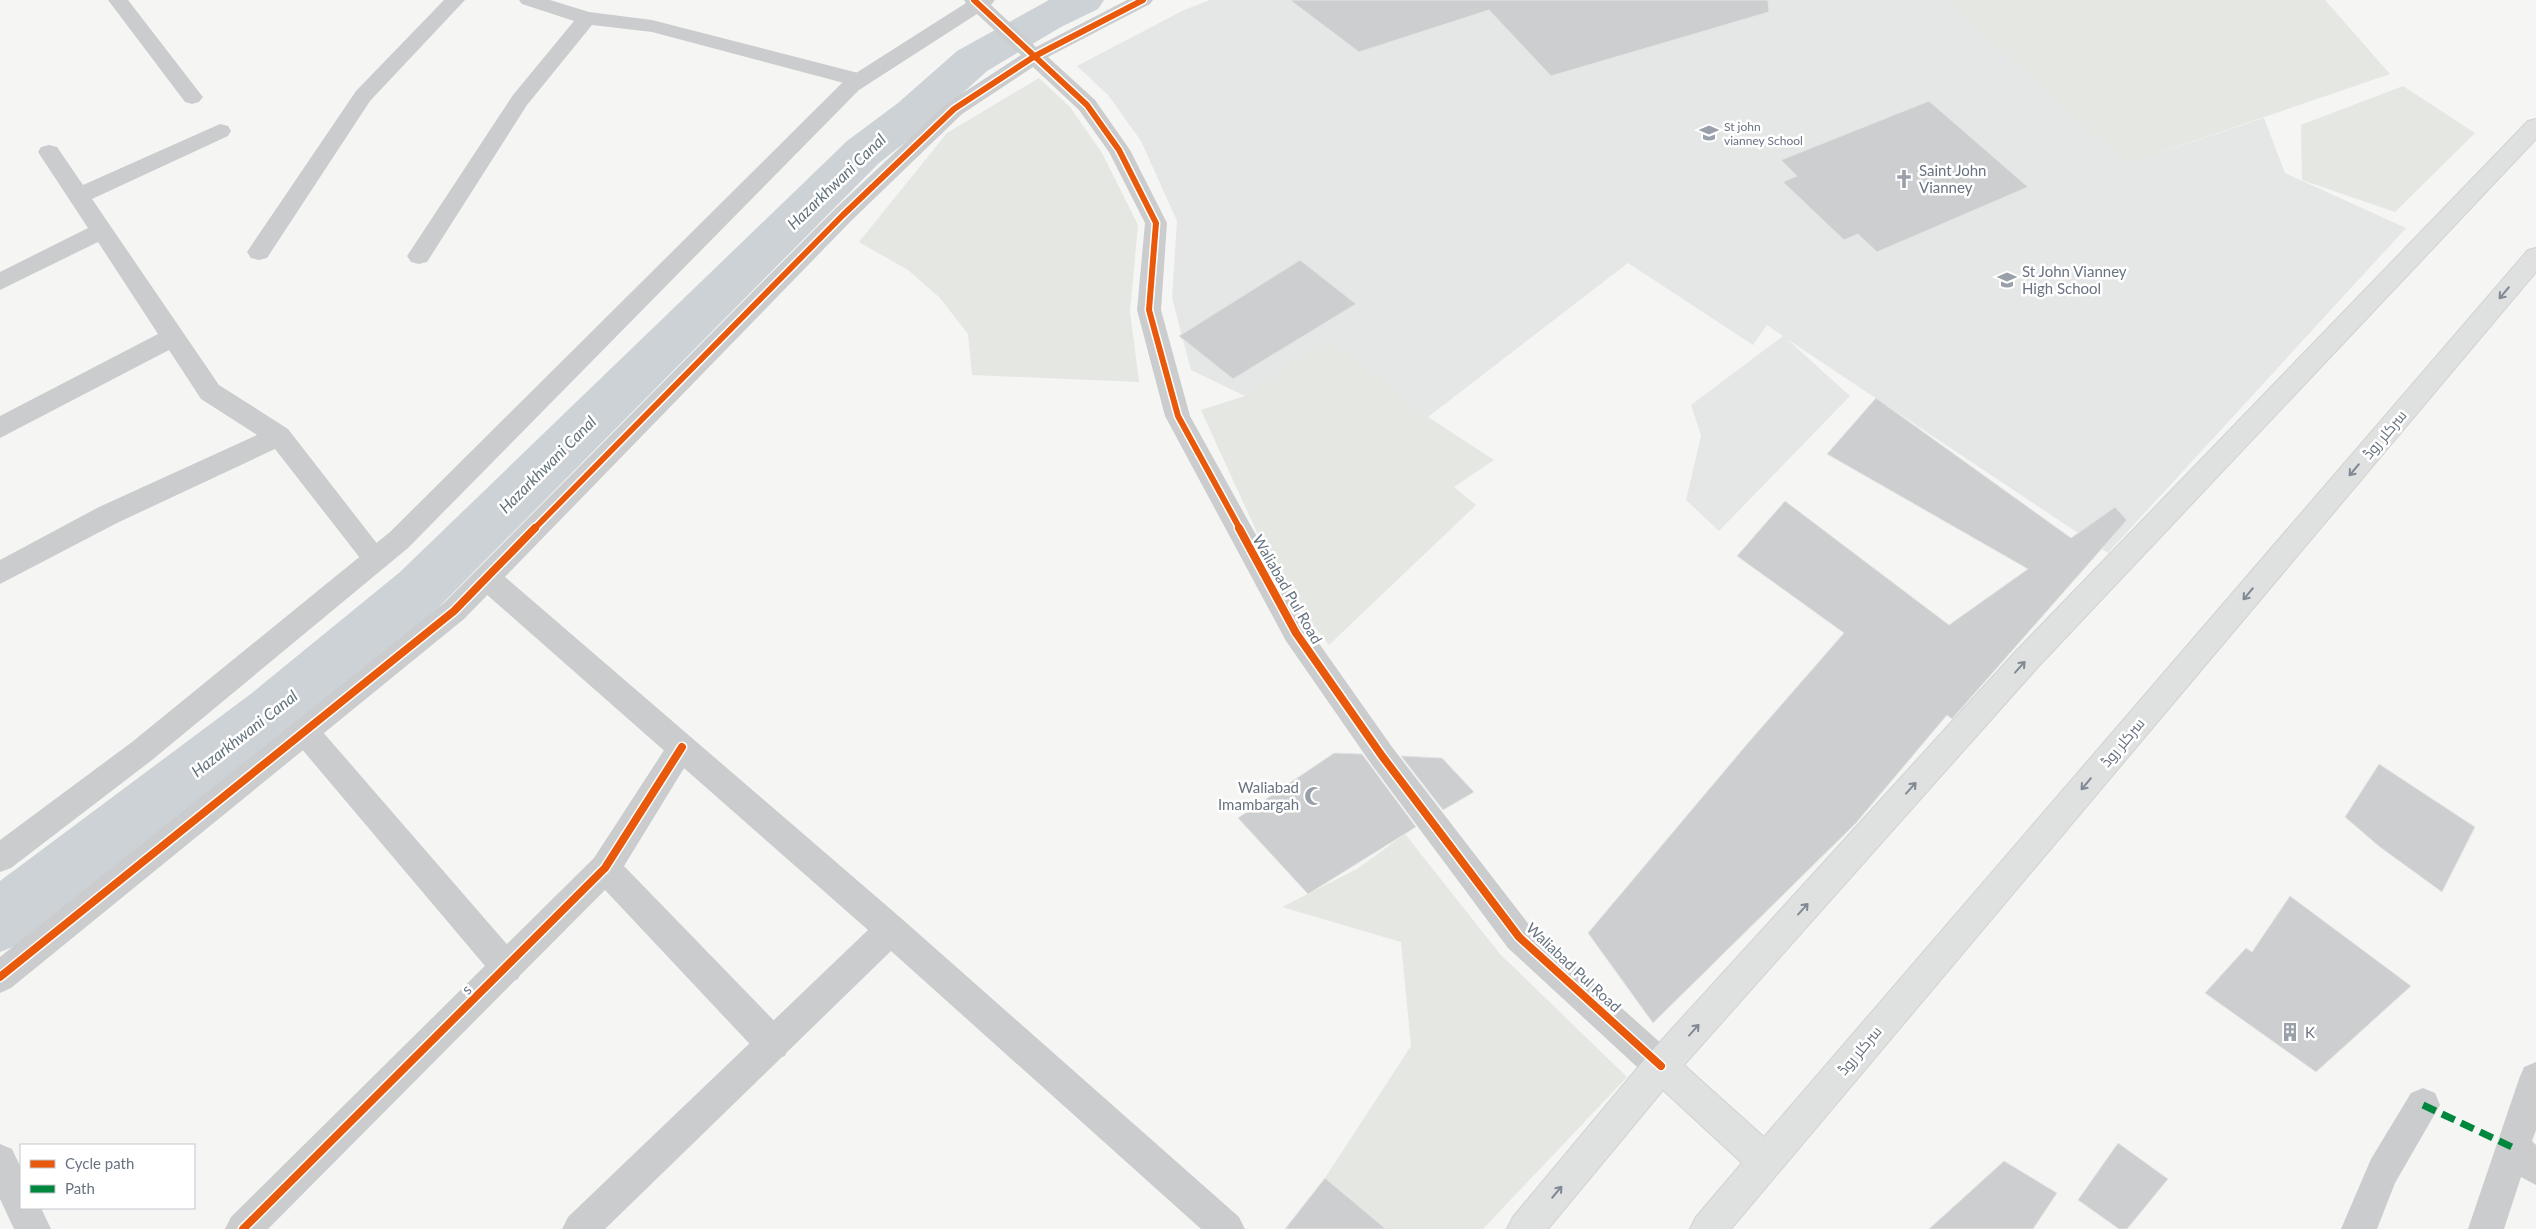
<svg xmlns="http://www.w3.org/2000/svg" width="2536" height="1229" viewBox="0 0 2536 1229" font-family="Lato,Cairo,sans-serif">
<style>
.built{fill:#e5e6e6}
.green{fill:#e4e7e2}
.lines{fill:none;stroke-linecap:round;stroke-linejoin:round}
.canal{fill:#cdd2d6;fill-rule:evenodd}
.building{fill:#cdcecf;stroke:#e4e4e4}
.primary-casing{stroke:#d2d2d3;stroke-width:2}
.service{fill:#cbcccd;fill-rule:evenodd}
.minor{fill:#cbcccd;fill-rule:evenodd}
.primary{fill:#dfe0e0;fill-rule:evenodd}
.quiet{stroke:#00873e;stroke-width:7;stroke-dasharray:14 7;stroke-linecap:butt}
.cycleway-far1-casing{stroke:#fff;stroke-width:9}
.cycleway-casing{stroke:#fff;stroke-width:11}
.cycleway-far1{stroke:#e8590c;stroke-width:6}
.cycleway{stroke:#e8590c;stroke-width:8}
.oneway{stroke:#808994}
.labels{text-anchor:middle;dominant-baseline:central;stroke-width:5;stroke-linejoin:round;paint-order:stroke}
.far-poi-label{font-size:12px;fill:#687381;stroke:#fff;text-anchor:start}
.poi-label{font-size:15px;fill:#687381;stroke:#fff;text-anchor:start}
.street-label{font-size:15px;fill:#687381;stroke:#fff}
.water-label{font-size:16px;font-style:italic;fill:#63737d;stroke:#fff}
</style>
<rect width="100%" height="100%" fill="#f5f5f4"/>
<path class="built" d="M1210,0H1945L2127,164L2264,118L2285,173L2406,228L2108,553L1787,339L1850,396L1719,531L1686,500L1701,436L1691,405L1783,336L1767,325L1753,345L1628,263L1428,417L1328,339L1245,396L1191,370L1172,298L1177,221L1141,141L1108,95L1077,66L1184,10Z"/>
<path class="green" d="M1945,0H2325L2390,74L2127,164Z
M1039,78L1070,107L1102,153L1138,225L1130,312L1139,382L972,375L968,334L940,298L908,270L859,242L947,133Z
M2403,86L2475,133L2395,212L2302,180L2301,125Z
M1328,339L1428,417L1494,460L1454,487L1476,505L1329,645L1281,585L1201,410L1245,396Z
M1405,834L1500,954L1627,1077L1483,1229H1386L1325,1178L1411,1046L1401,942L1282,907L1357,869Z"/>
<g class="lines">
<path class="canal" d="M1049,0H1104L1098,9L1061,27L987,71L930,123L879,163L440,606L294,731L23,943L0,952V881L252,693L400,572L847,141L898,103L957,51Z"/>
</g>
<path class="building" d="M1290,0H1768L1769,12L1551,76L1489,10L1359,52Z
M1929,101L2028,187L1877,252L1858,234L1844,240L1783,182L1797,176L1781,160Z
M1300,260L1356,304L1233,379L1179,336Z
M1876,398L2071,538L2115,507L2127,520L1952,719L1947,715L1856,823L1653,1023L1588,933L1748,743L1844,633L1737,556L1785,501L1949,625L2028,569L1827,454Z
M1334,753L1362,754L1416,827L1308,894L1238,818Z
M1401,756L1442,758L1474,792L1443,810Z
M2379,764L2475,827L2442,892L2380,847L2345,817Z
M2290,896L2411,986L2316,1072L2205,993L2246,948L2252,952Z
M2118,1143L2168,1179L2127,1229H2119L2078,1200Z
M2004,1161L2057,1193L2033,1229H1929Z
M1325,1178L1386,1229H1285Z"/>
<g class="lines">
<g class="primary-casing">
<path id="primary" d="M2536,119V139L2037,668L1684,1065L1764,1137L2528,250L2536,248V272L1731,1229H1690L1696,1217L1742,1163L1663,1090L1548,1229H1507L1513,1217L1649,1054L2017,650L2528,121Z"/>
</g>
<path class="service" d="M108,0H128L199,92L203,97L199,102L192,104L185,102Z
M444,0H465L370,101L267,258L259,260L251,258L247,252L251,246L356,91Z
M519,0H550L589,12L652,20L866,75L869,80L866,85L859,87L652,32L592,25L527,105L427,262L419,264L411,262L407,256L411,250L513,95L574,21L522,4Z
M220,124L228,126L231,131L228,136L92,199L219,385L288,429L389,559L385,567L376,570L367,567L275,449L117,523L0,584V560L99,507L257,435L201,399L169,350L0,438V416L158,334L98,242L0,290V272L88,228L38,152L41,147L49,145L57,147L83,185Z
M487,567L497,570L902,919L1239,1217L1245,1229H1201L891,951L605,1229H562L568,1217L868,930L477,586L473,578L477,570Z
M305,719L315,723L518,957L523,968L518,979L507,984L496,979L295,741L291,732L295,723Z
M2536,1062V1130L2532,1141L2536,1145V1185L2521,1177L2504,1229H2468L2519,1079L2524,1067Z
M2423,1088L2435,1093L2440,1105L2395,1183L2377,1229H2341L2371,1159L2411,1093Z"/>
<path class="minor" d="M964,0H995L991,5L1036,47L1127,0H1153L1150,4L1048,57L1095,100L1130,150L1167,223L1161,310L1190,416L1306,625L1392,747L1530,926L1673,1054L1678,1066L1673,1078L1661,1083L1649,1078L1508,948L1372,765L1286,641L1165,416L1137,310L1145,223L1109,152L1079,110L1033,67L962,114L851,221L464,619L11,988L0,993V957L444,603L835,209L946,104L1021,55L977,14L859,90L408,548L152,760L11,868L0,872V840L132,742L390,532L845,80L966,3Z
M682,734L692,738L697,747L624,866L785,1032L789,1044L785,1056L773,1060L761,1056L605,890L268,1229H225L231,1217L594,858L672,738Z
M0,1144L12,1149L21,1168V1208H41L51,1229H14L0,1199Z"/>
<use href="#primary" class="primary"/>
<path class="quiet" d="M2423,1105L2514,1148"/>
<g class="cycleway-far1-casing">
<path id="cycleway-far1" d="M974,0L1087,105L1119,150L1156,223L1149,310L1178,416L1240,529
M534,529L843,215L954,109L1035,56L1143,0"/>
</g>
<g class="cycleway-casing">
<path id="cycleway" d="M1239,528L1296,633L1382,756L1519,937L1661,1066
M0,977L454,611L535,528
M243,1229L605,868L682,747"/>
</g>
<use href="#cycleway-far1" class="cycleway-far1"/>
<use href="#cycleway" class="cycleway"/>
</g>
<defs><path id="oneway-shaft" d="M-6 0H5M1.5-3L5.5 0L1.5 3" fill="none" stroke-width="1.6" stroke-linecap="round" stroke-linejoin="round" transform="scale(1.25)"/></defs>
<g class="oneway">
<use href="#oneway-shaft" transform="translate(2504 293) rotate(130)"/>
<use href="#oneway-shaft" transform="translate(2354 470) rotate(130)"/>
<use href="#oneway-shaft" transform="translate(2248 594) rotate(130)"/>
<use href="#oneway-shaft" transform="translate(2020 667) rotate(-48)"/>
<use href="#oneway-shaft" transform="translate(2086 784) rotate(130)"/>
<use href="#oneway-shaft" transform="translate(1911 788) rotate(-48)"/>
<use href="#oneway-shaft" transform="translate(1803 909) rotate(-48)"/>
<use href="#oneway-shaft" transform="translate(1694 1030) rotate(-48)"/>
<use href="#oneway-shaft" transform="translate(1557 1192) rotate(-50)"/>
</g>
<defs>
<g id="school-bare" transform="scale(1.5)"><path d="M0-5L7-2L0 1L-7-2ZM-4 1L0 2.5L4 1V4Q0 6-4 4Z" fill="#99a0a9" stroke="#fff" stroke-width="2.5" paint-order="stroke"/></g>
<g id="church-bare" transform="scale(1.5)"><path d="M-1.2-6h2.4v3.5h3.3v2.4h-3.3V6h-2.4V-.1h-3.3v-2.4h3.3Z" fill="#99a0a9" stroke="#fff" stroke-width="2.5" paint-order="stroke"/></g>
<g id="mosque-bare" transform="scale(1.5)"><path d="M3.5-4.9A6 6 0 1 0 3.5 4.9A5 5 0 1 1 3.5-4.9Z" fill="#99a0a9" stroke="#fff" stroke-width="2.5" paint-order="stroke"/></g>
<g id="building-bare" transform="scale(1.5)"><path d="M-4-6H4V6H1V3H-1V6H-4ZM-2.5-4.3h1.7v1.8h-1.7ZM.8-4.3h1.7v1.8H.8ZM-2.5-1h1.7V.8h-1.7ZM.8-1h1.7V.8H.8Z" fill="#99a0a9" stroke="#fff" stroke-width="2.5" paint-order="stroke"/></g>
</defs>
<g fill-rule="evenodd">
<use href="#school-bare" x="1709" y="133"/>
<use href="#church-bare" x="1904" y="179"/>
<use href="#school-bare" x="2007" y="280"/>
<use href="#mosque-bare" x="1314" y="796"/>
<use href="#building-bare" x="2290" y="1032"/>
</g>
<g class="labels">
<g class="far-poi-label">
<text x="1724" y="126">St john<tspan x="1724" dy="14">vianney School</tspan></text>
</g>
<g class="poi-label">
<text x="1919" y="170">Saint John<tspan x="1919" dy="17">Vianney</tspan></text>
<text x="2022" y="271">St John Vianney<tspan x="2022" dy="17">High School</tspan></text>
<text x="1299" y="787" text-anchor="end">Waliabad<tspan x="1299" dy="17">Imambargah</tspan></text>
<text x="2305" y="1032">K</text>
</g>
<g class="street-label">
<text transform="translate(2384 434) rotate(-50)">سرکلر روڈ</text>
<text transform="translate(1288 589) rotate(60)">Waliabad Pul Road</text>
<text transform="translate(2122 742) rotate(-50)">سرکلر روڈ</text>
<text transform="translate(1574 967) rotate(43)">Waliabad Pul Road</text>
<text transform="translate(466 989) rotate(-45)">s</text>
<text transform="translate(1859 1050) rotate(-50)">سرکلر روڈ</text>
</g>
<g class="water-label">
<text transform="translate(836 181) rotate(-44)">Hazarkhwani Canal</text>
<text transform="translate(547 464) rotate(-45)">Hazarkhwani Canal</text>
<text transform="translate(244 733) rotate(-38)">Hazarkhwani Canal</text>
</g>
</g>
<rect x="20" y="1144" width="175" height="65" fill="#ffffff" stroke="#c3c7cd"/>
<rect x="30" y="1160" width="25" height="8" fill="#e8590c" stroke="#c3c7cd"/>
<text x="65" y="1169" font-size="15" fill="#687381">Cycle path</text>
<rect x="30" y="1185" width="25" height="8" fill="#00873e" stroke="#c3c7cd"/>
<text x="65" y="1194" font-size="15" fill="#687381">Path</text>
</svg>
